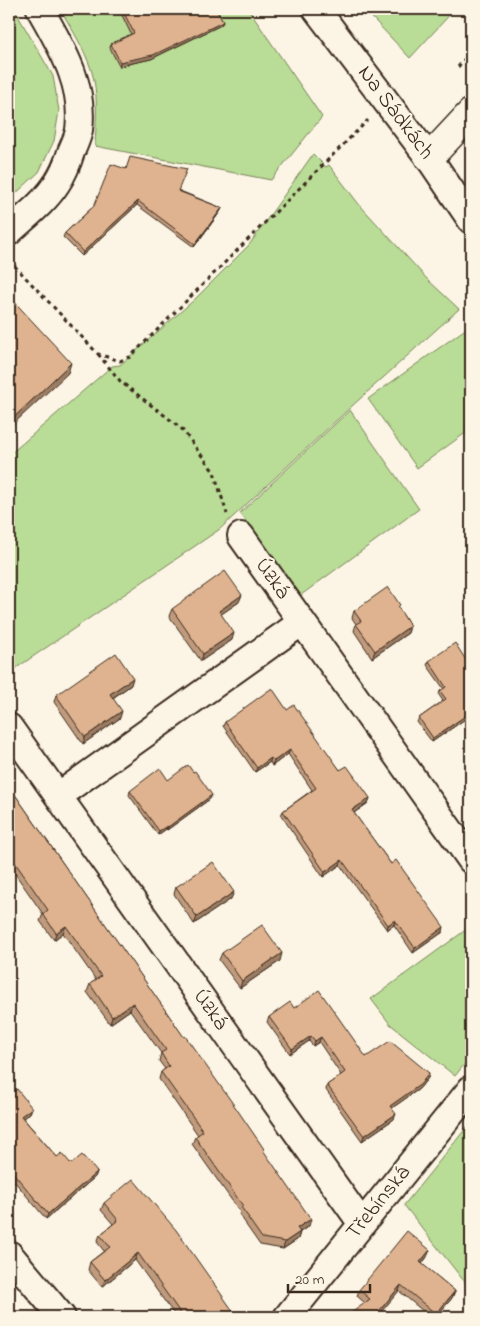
<svg xmlns="http://www.w3.org/2000/svg" width="480" height="1326" viewBox="0 0 480 1326" font-family="'Indie Flower',sans-serif">
<style>
.green{fill:#b9dc96;stroke:#7a835a}
.lines{fill:none;stroke-linecap:round;stroke-linejoin:round}
.street-casing{stroke:#3b2a1e;stroke-width:30}
.secondary-casing{stroke:#3b2a1e;stroke-width:31}
.path{stroke:#3b2a1e;stroke-width:3;stroke-dasharray:4 4;stroke-linecap:butt}
.street{stroke:#fcf5e5;stroke-width:26}
.secondary{stroke:#fcf5e5;stroke-width:28}
.wall{fill:#c09a7b;stroke:#3b2a1e}
.shaded-wall{fill:#9c7d64;stroke:#3b2a1e}
.building{fill:#dfb38f;stroke:#3b2a1e}
.labels{text-anchor:middle;dominant-baseline:central;stroke-width:4;stroke-linejoin:round;paint-order:stroke}
.street-label{font-size:22px;fill:#3b2a1e;stroke:#fcf5e5}
</style>
<rect width="100%" height="100%" fill="#fcf5e5"/>
<filter id="ink" filterUnits="userSpaceOnUse"><feTurbulence type="fractalNoise" baseFrequency=".02" numOctaves="2"/><feDisplacementMap in="SourceGraphic" scale="10" xChannelSelector="R" yChannelSelector="G"/><feConvolveMatrix kernelMatrix="1 2 1 2 8 2 1 2 1" color-interpolation-filters="sRGB"/></filter>
<g filter="url(#ink)">
<path class="green" d="M9,9H14L53,76L59,111L54,141L39,172L9,200Z
M60,9H248L322,117L271,180L95,146C96,124 98,102 94,80C89,56 72,29 60,9Z
M364,9H455L410,58Z
M313,154L326,167L329,165L358,203L427,279L459,309L352,406L220,529L9,673V455L112,366L120,365L194,300L249,245Z
M471,325V429L417,468L368,399Z
M350,410L419,509L301,595L240,513Z
M467,929L471,935V1056L455,1076L390,1024L371,999Z
M471,1122V1290L404,1205Z"/>
<g class="lines">
<g class="street-casing">
<path id="street" d="M316,9L429,158L471,220
M9,232C25,217 45,202 57,183C63,174 68,162 71,152C74,145 78,137 79,130C85,84 61,47 40,9
M241,536L471,860
M9,727L362,1224
M58,796L302,622
M9,1254L62,1317
M287,1317L471,1089"/>
</g>
<g class="secondary-casing">
<path id="secondary" d="M429,158L471,113"/>
</g>
<path class="path" d="M458,67L471,51
M9,260L98,354L120,361L130,357L368,120
M98,354L121,382L181,428L214,472L227,514"/>
<use href="#street" class="street"/>
<use href="#secondary" class="secondary"/>
</g>
<path class="wall" d="M119,9H216L223,22L221,25L151,59L119,66L110,48L111,44L131,34Z
M126,169L222,208L220,212L194,247L137,205L82,256L63,237L65,233L94,206Z
M239,602L221,614L232,640L201,661L169,616L172,609Z
M399,609L410,626L408,633L372,658L354,631L356,624L352,618L354,611Z
M429,661L471,668V715L432,742L417,722L419,718L443,701L439,695L440,691L444,689L427,665Z
M131,685L113,698L120,718L83,744L54,702L56,695Z
M287,710L340,770L370,798L368,803L354,813L391,864L443,932L413,953L394,925L387,930L340,865L323,877L281,815L283,811L312,790L288,754L272,766L270,762L255,772L223,726L225,722Z
M168,780L210,799L167,830L166,829L158,835L129,795L130,791Z
M9,786L263,1151L309,1226L300,1232L298,1239L283,1249L260,1245L246,1225V1224L239,1214L240,1212L192,1144L195,1137L198,1135L159,1079L161,1072L165,1069L159,1061L161,1053L130,1010L110,1024L87,992L90,984L96,980L63,933L54,940L40,921L43,914L9,865Z
M176,887L231,899L194,924L174,894Z
M222,953L280,961L240,988L219,960Z
M294,1008L366,1057L429,1073L428,1078L419,1089L392,1108L394,1119L362,1141L326,1090L327,1085L341,1075L319,1042L313,1046L309,1041L290,1054L267,1022L269,1017Z
M9,1095L32,1108L30,1113L23,1118L57,1157L71,1164L97,1172L95,1177L46,1219L9,1175Z
M104,1203L233,1311L231,1317H176L135,1260L102,1287L88,1270L90,1262L104,1251L97,1242L100,1235L113,1224L101,1210Z
M427,1257L422,1264L455,1291L452,1298L436,1317H430L399,1291L365,1303L357,1296L359,1290Z"/>
<path class="shaded-wall" d="M223,22L221,25L151,59L119,66L120,62Z
M138,201L137,205L82,256L83,252Z
M222,208L220,212L194,247L195,244Z
M71,363L68,373L9,428V422Z
M242,595L239,602L216,618L219,611Z
M410,626L408,633L372,658L375,651Z
M234,633L232,640L201,661L203,654Z
M133,678L131,685L108,701L110,694Z
M122,711L120,718L83,744L85,737Z
M471,712V715L432,742L433,738Z
M290,750L288,754L272,766L274,761Z
M271,758L270,762L255,772L257,768Z
M212,795L210,799L167,830L168,827Z
M370,798L368,803L351,815L352,810Z
M167,826L166,829L158,835L159,831Z
M342,860L340,865L323,877L325,872Z
M234,892L231,899L194,924L197,917Z
M395,920L394,925L387,930L388,925Z
M66,926L63,933L54,940L56,933Z
M444,927L443,932L413,953L415,948Z
M282,953L280,961L240,988L242,981Z
M133,1003L130,1010L110,1024L112,1017Z
M311,1036L309,1041L290,1054L292,1049Z
M321,1037L319,1042L313,1046L315,1041Z
M429,1073L428,1078L419,1089L388,1111L390,1106Z
M32,1108L30,1113L19,1121L21,1116Z
M396,1114L394,1119L362,1141L364,1136Z
M97,1172L95,1177L46,1219L48,1214Z
M311,1219L309,1226L295,1235L297,1228Z
M300,1232L298,1239L283,1249L285,1242Z
M430,1250L427,1257L417,1269L420,1262Z
M138,1253L135,1260L102,1287L105,1280Z
M401,1285L399,1291L377,1317H374Z
M455,1291L452,1298L436,1317H435L436,1314Z
M233,1311L231,1317H224Z"/>
<path class="building" d="M122,9H216L223,22L153,55L120,62L111,44L134,33Z
M130,157L187,169L178,191L222,208L195,244L138,201L83,252L65,233L94,206L111,164L126,169Z
M9,296L71,363L9,422Z
M225,571L242,595L219,611L234,633L203,654L172,609Z
M388,587L400,605L398,607L410,626L375,651L356,624L361,621L354,611Z
M455,643L471,668V712L433,738L419,718L446,699L440,691L446,687L429,661Z
M116,653L133,678L110,694L122,711L85,737L56,695Z
M272,688L287,710L294,705L340,770L347,766L370,798L352,810L391,864L396,860L444,927L415,948L395,920L388,925L342,860L325,872L283,811L316,788L290,750L274,761L271,758L257,768L225,722Z
M188,765L193,772L195,771L212,795L168,827L167,826L159,831L130,791L160,768L168,780Z
M9,786L184,1037L185,1036L236,1108L264,1149L263,1150L311,1219L297,1228L300,1232L285,1242L262,1238L248,1218H249L241,1207L243,1206L195,1137L203,1131L161,1072L169,1066L161,1053L166,1050L133,1003L112,1017L90,984L101,976L66,926L56,933L43,914L48,910L9,854Z
M213,862L234,892L197,917L176,887Z
M262,925L282,953L242,981L222,953Z
M319,990L366,1057L390,1041L429,1073L421,1084L390,1106L396,1114L364,1136L327,1085L345,1072L321,1037L315,1041L311,1036L292,1049L269,1017L290,1002L294,1008Z
M17,1089L32,1108L21,1116L57,1157L62,1153L71,1164L82,1155L97,1172L48,1214L9,1168V1095Z
M133,1179L176,1230L233,1311L224,1317H179L181,1314L138,1253L105,1280L90,1262L110,1247L100,1235L118,1220L104,1203Z
M407,1231L430,1250L420,1262L455,1291L436,1314L401,1285L374,1317H346L370,1299L359,1290Z"/>
</g>
<g class="labels">
<g class="street-label">
<text transform="translate(395 113) rotate(53)">Na Sádkách</text>
<text transform="translate(272 579) rotate(55)">Úzká</text>
<text transform="translate(210 1010) rotate(55)">Úzká</text>
<text transform="translate(379 1203) rotate(-51)">Třebínská</text>
</g>
</g>
<rect width="480" height="1326" fill="none" stroke="#fcf5e5" stroke-width="30"/>
<rect x="15" y="15" width="450" height="1296" fill="none" stroke="#3b2a1e" stroke-width="2" filter="url(#ink)"/>
<path d="M288 1284v8h82v-8" fill="none" stroke="#3b2a1e" stroke-width="2.5"/>
<text x="295" y="1284" font-size="15" fill="#3b2a1e" stroke="#fcf5e5" stroke-width="4" paint-order="stroke">20 m</text>
</svg>
